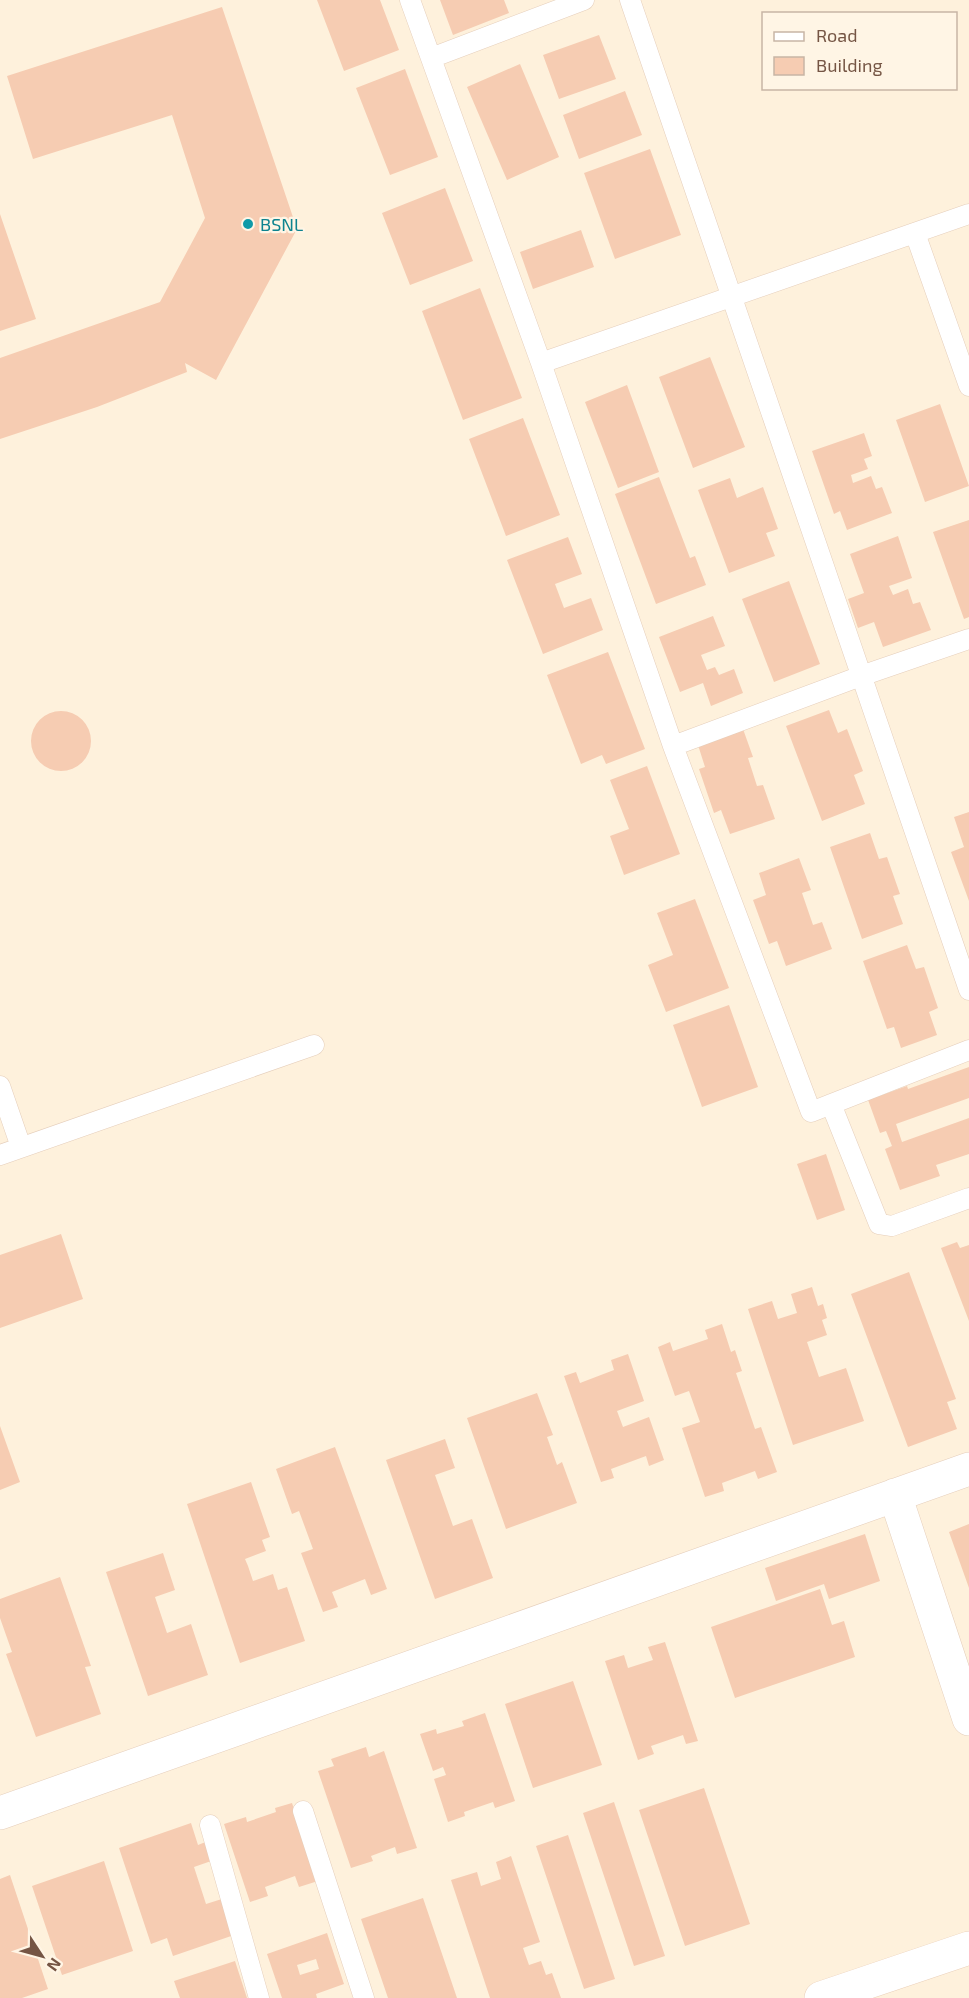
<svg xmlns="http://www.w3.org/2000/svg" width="969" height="1998" viewBox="0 0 969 1998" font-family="'Exo 2',sans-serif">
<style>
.building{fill:#f6ccb2;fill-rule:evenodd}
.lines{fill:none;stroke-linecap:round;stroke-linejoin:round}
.lane-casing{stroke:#e5cebb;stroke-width:21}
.street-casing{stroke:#e5cebb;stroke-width:34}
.secondary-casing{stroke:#eacfb8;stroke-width:34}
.lane{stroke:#fff;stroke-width:20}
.street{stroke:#fff;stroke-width:33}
.secondary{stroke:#fff;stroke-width:33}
.culture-dot{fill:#0f9aa8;stroke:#fff5e5;stroke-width:2}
.labels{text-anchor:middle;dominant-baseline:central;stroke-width:4.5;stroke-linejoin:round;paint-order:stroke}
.culture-label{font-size:18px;fill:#0d838f;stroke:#fff5e5;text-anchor:start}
</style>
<rect width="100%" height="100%" fill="#fef1dc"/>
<path class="building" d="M317,0H380L399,50L344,71Z
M440,0H504L509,13L453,35Z
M222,7L297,229L216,380L185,363L187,372L97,407L0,439V358L160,302L205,218L172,115L33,159L7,76Z
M599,35L616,79L559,99L543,55Z
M520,64L559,157L507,180L467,87Z
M405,69L438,157L390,175L356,88Z
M625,91L642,135L579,159L563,115Z
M650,149L681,235L615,259L584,173Z
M445,188L473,261L410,285L382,213Z
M0,214L36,319L0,331Z
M581,230L594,267L533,289L520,252Z
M480,288L522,398L463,420L422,311Z
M710,357L745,447L693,468L659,377Z
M627,385L659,472L618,488L585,402Z
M940,404L969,486L925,502L896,420Z
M523,418L560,515L506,536L469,439Z
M864,433L872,456L864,459L868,469L851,475L853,483L871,476L876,489L882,487L892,513L847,530L840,511L834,514L812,451Z
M659,477L690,558L695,556L706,585L656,604L615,494Z
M730,478L737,498L763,487L778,529L766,533L775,556L729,573L698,490Z
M969,520V617L964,619L933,532Z
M898,536L912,578L889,586L893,595L908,589L913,604L920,602L931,630L883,647L874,622L858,628L848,599L864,593L850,554Z
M568,537L582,574L555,584L564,608L591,598L603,630L543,654L507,560Z
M789,581L820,664L774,682L742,599Z
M713,616L725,646L701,655L707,670L715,667L719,675L734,669L743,693L711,706L703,683L680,692L659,637Z
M608,652L645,749L606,764L602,755L581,764L547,675Z
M829,710L838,733L847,729L863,771L854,775L865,804L822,821L786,726Z
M31 741a30 30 0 1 1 60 0a30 30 0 1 1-60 0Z
M743,729L753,757L748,758L757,786L763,785L775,819L730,834L721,810L714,813L699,769L705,767L698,745Z
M647,766L680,854L624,875L610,836L629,829L610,780Z
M969,812V901L951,852L964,847L954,817Z
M870,833L879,859L887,857L900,894L893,896L903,924L862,939L830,847Z
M799,858L811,890L802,893L813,925L822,922L832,949L786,966L777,941L769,944L753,900L766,895L759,873Z
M695,899L729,988L666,1012L648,965L673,955L657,913Z
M907,945L916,969L924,967L938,1008L929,1012L937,1035L901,1048L894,1027L887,1029L863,961Z
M729,1005L758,1087L702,1107L673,1025Z
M969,1067V1098L896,1124L902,1142L969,1118V1154L936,1165L940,1176L900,1190L885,1149L892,1146L886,1131L880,1133L867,1097L878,1093L879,1096L907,1086L908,1089Z
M826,1154L845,1210L817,1220L797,1164Z
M61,1234L83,1299L0,1328V1255Z
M957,1242L960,1248L969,1245V1321L941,1248Z
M909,1272L956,1399L947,1402L957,1429L908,1447L851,1294Z
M812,1287L818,1306L823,1304L827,1318L822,1320L827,1335L807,1342L819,1377L846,1368L864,1421L793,1445L748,1309L772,1301L778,1319L797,1313L791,1294Z
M722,1324L731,1352L735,1350L742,1371L736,1373L755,1429L761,1427L777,1472L758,1479L755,1471L722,1483L724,1491L705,1497L682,1428L700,1422L689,1391L675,1396L658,1347L670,1342L673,1351L708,1339L705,1330Z
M628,1354L644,1401L617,1411L623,1427L649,1417L664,1460L649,1466L646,1456L611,1469L614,1478L601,1482L564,1376L576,1372L580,1383L614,1370L611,1360Z
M537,1393L553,1435L547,1437L557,1465L562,1462L577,1503L506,1529L467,1418Z
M0,1426L20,1482L0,1490Z
M445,1439L455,1468L435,1475L453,1526L472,1519L493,1578L435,1599L386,1460Z
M335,1447L387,1589L371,1595L365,1579L332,1592L338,1607L323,1612L301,1553L313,1549L299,1511L292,1514L276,1469Z
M251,1482L270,1537L262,1540L266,1551L245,1559L248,1566L253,1581L273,1574L278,1590L287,1587L305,1641L240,1663L187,1504Z
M969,1524V1588L949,1532Z
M865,1534L880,1581L829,1599L824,1584L776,1601L765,1568Z
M163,1553L175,1590L155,1597L167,1633L191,1624L208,1675L148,1696L106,1572Z
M60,1577L91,1666L85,1667L101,1714L36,1737L6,1654L12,1652L0,1618V1599Z
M820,1589L832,1625L844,1621L855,1657L735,1698L711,1627Z
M665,1642L698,1741L686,1744L683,1735L651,1746L654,1754L638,1760L605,1661L624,1655L628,1668L653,1660L648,1647Z
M573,1681L602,1765L533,1788L505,1704Z
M485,1713L515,1801L495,1808L493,1802L464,1812L465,1816L448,1822L434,1779L446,1775L443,1767L433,1771L420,1734L436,1729L437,1734L464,1726L462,1721Z
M366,1747L369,1757L384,1751L417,1848L397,1854L395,1847L371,1856L373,1861L351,1868L318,1771L334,1766L331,1759Z
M704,1788L750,1924L685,1946L639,1810Z
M614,1802L665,1956L634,1966L583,1813Z
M292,1803L318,1881L299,1887L295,1876L265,1887L268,1896L250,1902L224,1824L246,1817L247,1822L276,1812L275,1808Z
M191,1823L198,1845L208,1841L214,1860L194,1867L206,1904L225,1898L237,1934L173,1956L167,1938L151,1944L119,1848Z
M568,1835L615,1979L584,1989L536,1846Z
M511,1856L540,1942L523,1948L529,1965L541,1961L546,1975L552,1973L561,1998H490L451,1880L477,1872L481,1886L501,1879L496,1862Z
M104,1861L133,1951L62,1975L32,1886Z
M10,1875L48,1989L22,1998H0V1879Z
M423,1898L457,1998H388L361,1919Z
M327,1933L344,1984L316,1994L317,1998H282L267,1954ZM316,1959L319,1969L300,1975L297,1965Z
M235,1961L247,1998H180L174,1981Z"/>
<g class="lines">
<g class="lane-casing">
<path id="lane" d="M410,0L541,363L673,746L811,1112L969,1050
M630,0L969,990
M431,58L584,0
M915,233L969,386
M541,363L969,214
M673,746L861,676L969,639
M0,1086L21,1147
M831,1104L879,1224L892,1226L969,1198
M0,1155L314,1045
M303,1811L364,1998
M210,1825L259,1998"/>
</g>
<g class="street-casing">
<path id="street" d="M895,1495L969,1719
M0,1813L969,1469"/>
</g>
<g class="secondary-casing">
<path id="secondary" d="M821,1998L969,1948"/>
</g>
<use href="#lane" class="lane"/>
<use href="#street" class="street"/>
<use href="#secondary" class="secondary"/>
</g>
<circle class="culture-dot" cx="248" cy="224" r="6"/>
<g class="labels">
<g class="culture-label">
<text x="260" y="224">BSNL</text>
</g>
</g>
<rect x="762" y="12" width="195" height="78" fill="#fff5e5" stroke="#c8b5a5" stroke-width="1.5"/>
<rect x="774" y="32" width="30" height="9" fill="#ffffff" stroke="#c8b5a5" stroke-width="1.5"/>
<text x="816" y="42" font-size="18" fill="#755544">Road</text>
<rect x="774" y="57" width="30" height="18" fill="#f6ccb2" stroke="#c8b5a5" stroke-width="1.5"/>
<text x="816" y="72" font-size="18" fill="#755544">Building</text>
<g transform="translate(42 1956) rotate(126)" stroke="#fff5e5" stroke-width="4.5" paint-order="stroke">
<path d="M0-4.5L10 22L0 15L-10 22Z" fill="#755544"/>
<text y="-9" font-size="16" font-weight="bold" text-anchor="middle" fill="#755544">N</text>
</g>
</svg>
